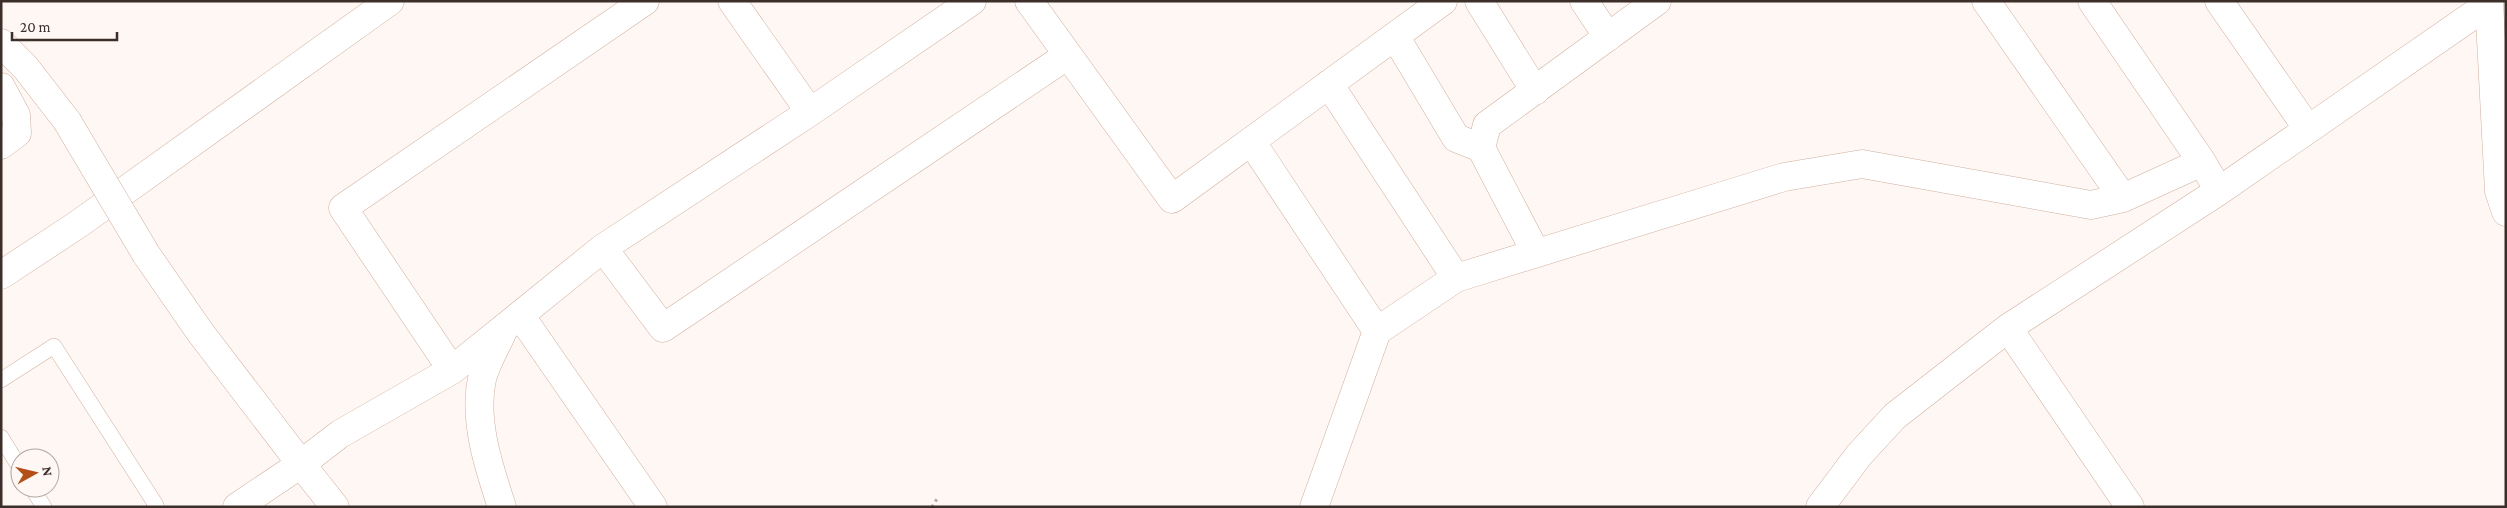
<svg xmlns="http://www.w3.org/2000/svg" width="2507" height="508" viewBox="0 0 2507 508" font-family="'Crimson Pro',serif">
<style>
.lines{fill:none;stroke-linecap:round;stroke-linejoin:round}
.service-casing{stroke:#d1af9f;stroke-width:16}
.minor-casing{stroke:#d1af9f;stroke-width:29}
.tertiary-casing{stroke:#d1af9f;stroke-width:29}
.path{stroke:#b1a8a3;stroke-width:3;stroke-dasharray:2.5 4;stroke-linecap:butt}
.service{stroke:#fff;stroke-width:15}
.minor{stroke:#fff;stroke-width:28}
.tertiary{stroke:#fff;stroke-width:28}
.tertiary-bridge-casing{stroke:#d1af9f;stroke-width:29;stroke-linecap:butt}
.tertiary-bridge{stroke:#fff;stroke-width:28}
</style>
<rect width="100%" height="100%" fill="#fef7f3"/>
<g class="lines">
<g class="service-casing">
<path id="service" d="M1,380L54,346L156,505L154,507
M1,437L20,468
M32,488L44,507"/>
</g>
<g class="minor-casing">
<path id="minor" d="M732,1L810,112
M1029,1L1172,199L1443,1
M1479,1L1535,91
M1584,1L1608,37
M1986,1L2123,198
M2092,1L2202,162
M2219,1L2308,129
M2489,1L2499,191L2506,212
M1395,36L1456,138L1481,148
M1329,84L1456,278
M1,87L16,115L17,133L1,145
M1251,141L1377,331
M603,248L663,328L1068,55
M1536,253L1481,148L1487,125L1657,1
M520,315L653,507
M2008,328L2130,507
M452,370L343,208L645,1
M335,507L301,464L340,434L452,370L603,248L810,112L972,1
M502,507C489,468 473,420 482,379C486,363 496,347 502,333
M1314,507L1377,331L1456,278L1784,177L1862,164L2091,205L2123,198L2202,162L2219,191
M1820,507L1859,455L1895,416L2008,328L2219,191L2489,4"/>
</g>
<g class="tertiary-casing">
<path id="tertiary" d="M1,43L26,68L67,121
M146,254L200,332L301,464L237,507
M1,275L77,225L390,1"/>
</g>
<path class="path" d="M932,507L938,497"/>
<use href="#service" class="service"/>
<use href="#minor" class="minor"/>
<use href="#tertiary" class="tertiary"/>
<g class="tertiary-bridge-casing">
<path id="tertiary-bridge" d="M67,121L146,254"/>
</g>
<use href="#tertiary-bridge" class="tertiary-bridge"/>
</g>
<rect width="2507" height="508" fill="none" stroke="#3c2f29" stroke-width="5"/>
<g transform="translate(35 473) rotate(82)"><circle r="24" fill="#fef7f3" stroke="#b0a7a2"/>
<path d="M0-4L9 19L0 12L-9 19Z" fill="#b3501a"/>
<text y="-8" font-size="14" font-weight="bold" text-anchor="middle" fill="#3c2f29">N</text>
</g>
<path d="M12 32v8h105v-8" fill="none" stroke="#3c2f29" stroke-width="2.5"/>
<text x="20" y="32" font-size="15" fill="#3c2f29" stroke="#fef7f3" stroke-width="4" paint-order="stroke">20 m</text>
</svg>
